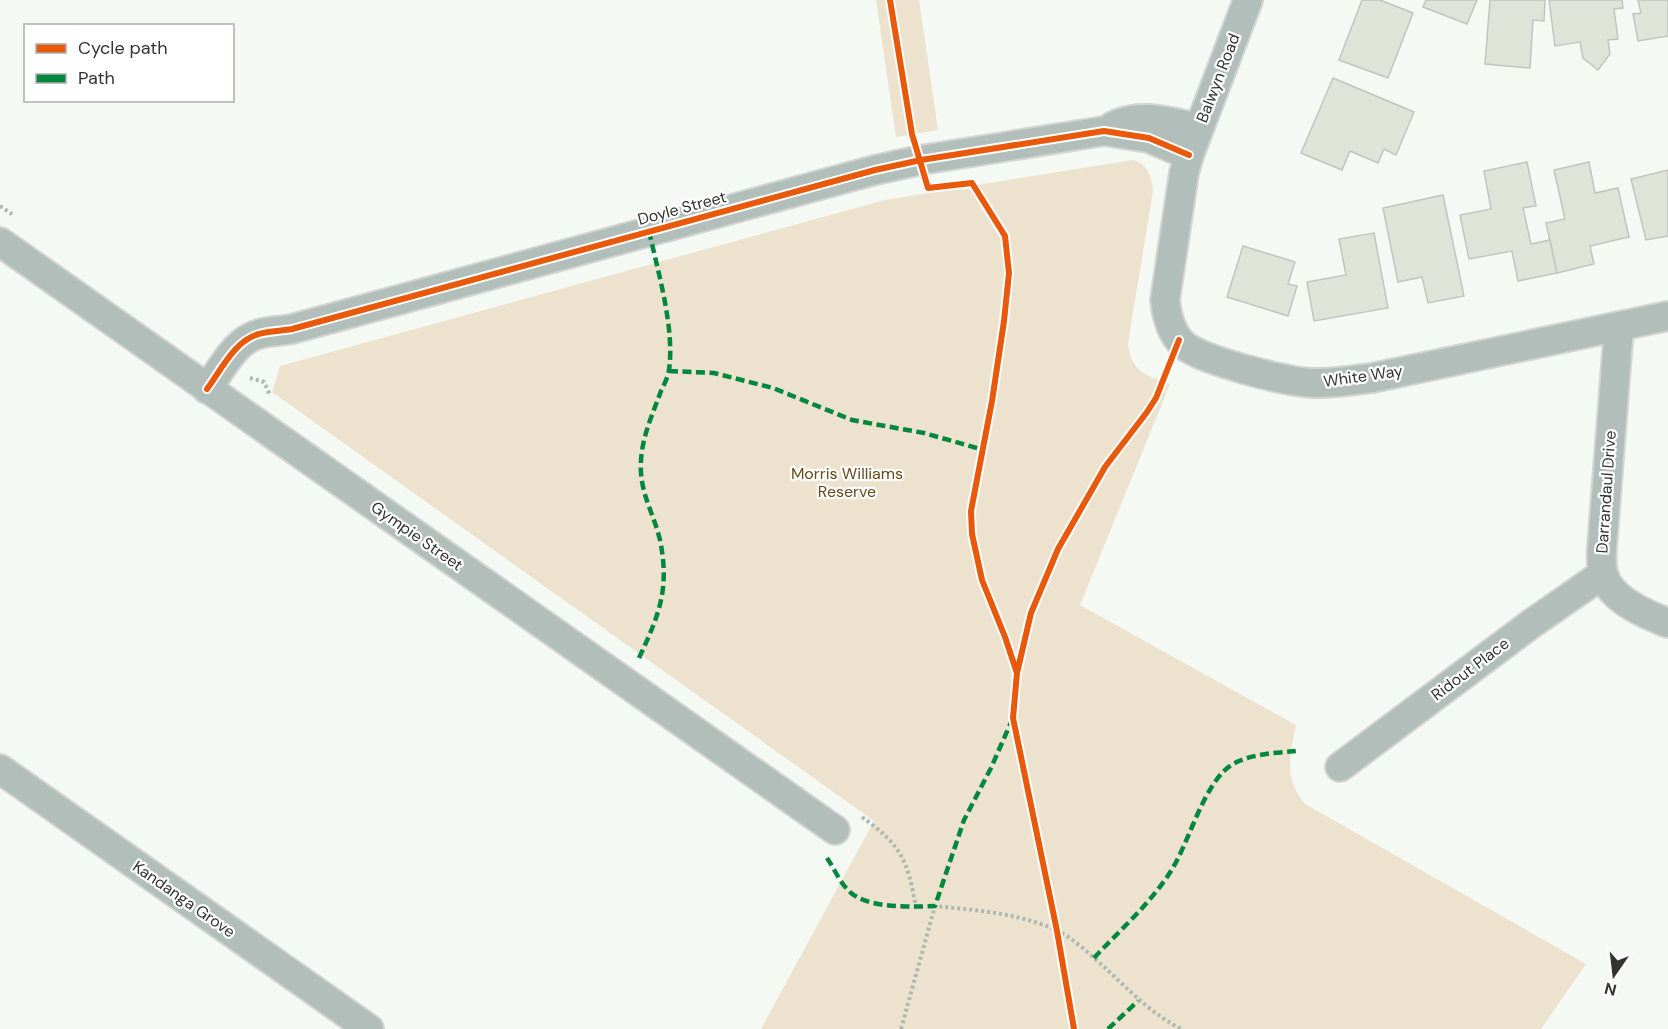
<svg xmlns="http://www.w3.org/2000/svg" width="1668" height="1029" viewBox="0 0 1668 1029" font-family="'DM Sans',sans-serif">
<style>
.green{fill:#ece2cd}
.building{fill:#e0e3d7;stroke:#c2c4c0;stroke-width:1.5}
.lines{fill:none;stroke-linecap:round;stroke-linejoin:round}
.minor-casing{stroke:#d2d5d2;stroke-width:32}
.path{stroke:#aeb8b3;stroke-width:4;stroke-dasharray:3 3;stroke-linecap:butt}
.minor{stroke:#b1beb9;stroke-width:28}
.quiet{stroke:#00873e;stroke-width:4.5;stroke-dasharray:9 4.5;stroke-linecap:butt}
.cycleway-casing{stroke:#fff;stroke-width:10}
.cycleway{stroke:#e8590c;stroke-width:6}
.labels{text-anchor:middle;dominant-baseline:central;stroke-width:4.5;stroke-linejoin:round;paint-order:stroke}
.street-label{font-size:16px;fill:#313431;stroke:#fff}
.park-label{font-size:16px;fill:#664917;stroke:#fff}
</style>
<rect width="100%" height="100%" fill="#f4f9f4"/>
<path class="green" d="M876,0H919L938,130L896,137Z
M1133,160C1147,163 1152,177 1153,191L1128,343C1131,372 1145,375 1170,384L1080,605L1296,725C1290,757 1283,776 1305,804L1586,964L1541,1029H761L874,821L272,392L280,366L885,200Z"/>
<path class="building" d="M1362,0H1380L1413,13L1388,78L1339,60Z
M1426,0H1477L1467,24L1423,7Z
M1490,0H1545L1544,21L1533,20L1530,68L1485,64Z
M1549,0H1622L1623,8L1614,9L1618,39L1608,40L1610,54L1598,70L1583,58L1580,42L1555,46Z
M1638,0H1668V36L1638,41L1633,14L1641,13Z
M1333,78L1414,112L1396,155L1384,149L1378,163L1350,151L1342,170L1301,153Z
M1527,162L1536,206L1523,208L1531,244L1550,240L1557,273L1518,281L1512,251L1469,259L1460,215L1491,209L1484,171Z
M1589,162L1595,193L1618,188L1629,237L1590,246L1594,264L1557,273L1546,223L1565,219L1554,170Z
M1668,170V236L1646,240L1631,179Z
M1443,195L1464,296L1428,303L1422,277L1398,282L1383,208Z
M1374,233L1388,308L1314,321L1307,282L1346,275L1339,239Z
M1243,246L1295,262L1288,284L1297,286L1288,316L1227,297Z"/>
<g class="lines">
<g class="minor-casing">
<path id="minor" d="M1248,0L1189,155L1184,173L1165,300C1167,318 1172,338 1188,348C1210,362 1286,382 1313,383C1333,384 1353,380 1372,378L1668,316
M1113,126C1141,112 1170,122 1199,128
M0,242L835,830
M1619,326L1603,535C1602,547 1600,560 1603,573C1609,599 1645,614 1668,623
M207,389C221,370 235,340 259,334C269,331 281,331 292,329L875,170L921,160L1104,131L1149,138L1189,155
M1340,767L1531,624L1603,574
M0,769L369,1029"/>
</g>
<path class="path" d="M0,206L12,214
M250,378L264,382L270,395
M862,817C902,846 907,859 916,907
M901,1029L935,906C975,910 1018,913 1056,930C1069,936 1082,947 1093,957C1122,982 1146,1011 1181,1029"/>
<use href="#minor" class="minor"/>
<path class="quiet" d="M669,371L714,373L773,388L852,420L924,433L984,450
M639,658C659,615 670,589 660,540C653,511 639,492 641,461C642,437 653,413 661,391C664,385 668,377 669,370C675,329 658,272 649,231
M827,858C834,868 839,881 848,890C865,909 911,907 935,906L964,820L991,768L1012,720
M1094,958C1120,930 1150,904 1171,871C1189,842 1201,793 1225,770C1242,754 1274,753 1296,751
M1108,1029L1138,1001"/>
<g class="cycleway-casing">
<path id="cycleway" d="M890,0L912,134L928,188L972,183L1005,236L1009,273L1004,321L992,401L971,511L972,534L982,580L1005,637L1017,673
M207,389C221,370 235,340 259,334C269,331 281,331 292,329L875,170L921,160L1104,131L1149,138L1189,155
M1074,1029L1057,931L1013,718L1017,673L1031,613L1058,549L1105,467L1147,412L1156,398L1179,340"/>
</g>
<use href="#cycleway" class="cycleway"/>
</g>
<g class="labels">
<g class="street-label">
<text transform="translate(1218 78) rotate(-69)">Balwyn Road</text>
<text transform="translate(682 208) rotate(-15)">Doyle Street</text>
<text transform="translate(1363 376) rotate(-8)">White Way</text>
<text transform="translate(1606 492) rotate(-86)">Darrandaul Drive</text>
<text transform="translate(417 536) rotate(35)">Gympie Street</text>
<text transform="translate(1470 669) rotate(-37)">Ridout Place</text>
<text transform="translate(184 899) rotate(35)">Kandanga Grove</text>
</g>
<g class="park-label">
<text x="847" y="473">Morris Williams<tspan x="847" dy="18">Reserve</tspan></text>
</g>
</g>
<rect x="24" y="24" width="210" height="78" fill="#ffffff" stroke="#adaead" stroke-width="1.5"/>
<rect x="36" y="44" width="30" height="9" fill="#e8590c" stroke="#adaead" stroke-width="1.5"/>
<text x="78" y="54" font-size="18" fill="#313431">Cycle path</text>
<rect x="36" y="74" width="30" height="9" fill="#00873e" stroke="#adaead" stroke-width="1.5"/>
<text x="78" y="84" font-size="18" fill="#313431">Path</text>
<g transform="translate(1614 975) rotate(194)" stroke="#ffffff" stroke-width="4.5" paint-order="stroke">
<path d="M0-4.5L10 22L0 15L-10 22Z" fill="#313431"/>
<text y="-9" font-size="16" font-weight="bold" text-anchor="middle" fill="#313431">N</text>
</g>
</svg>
